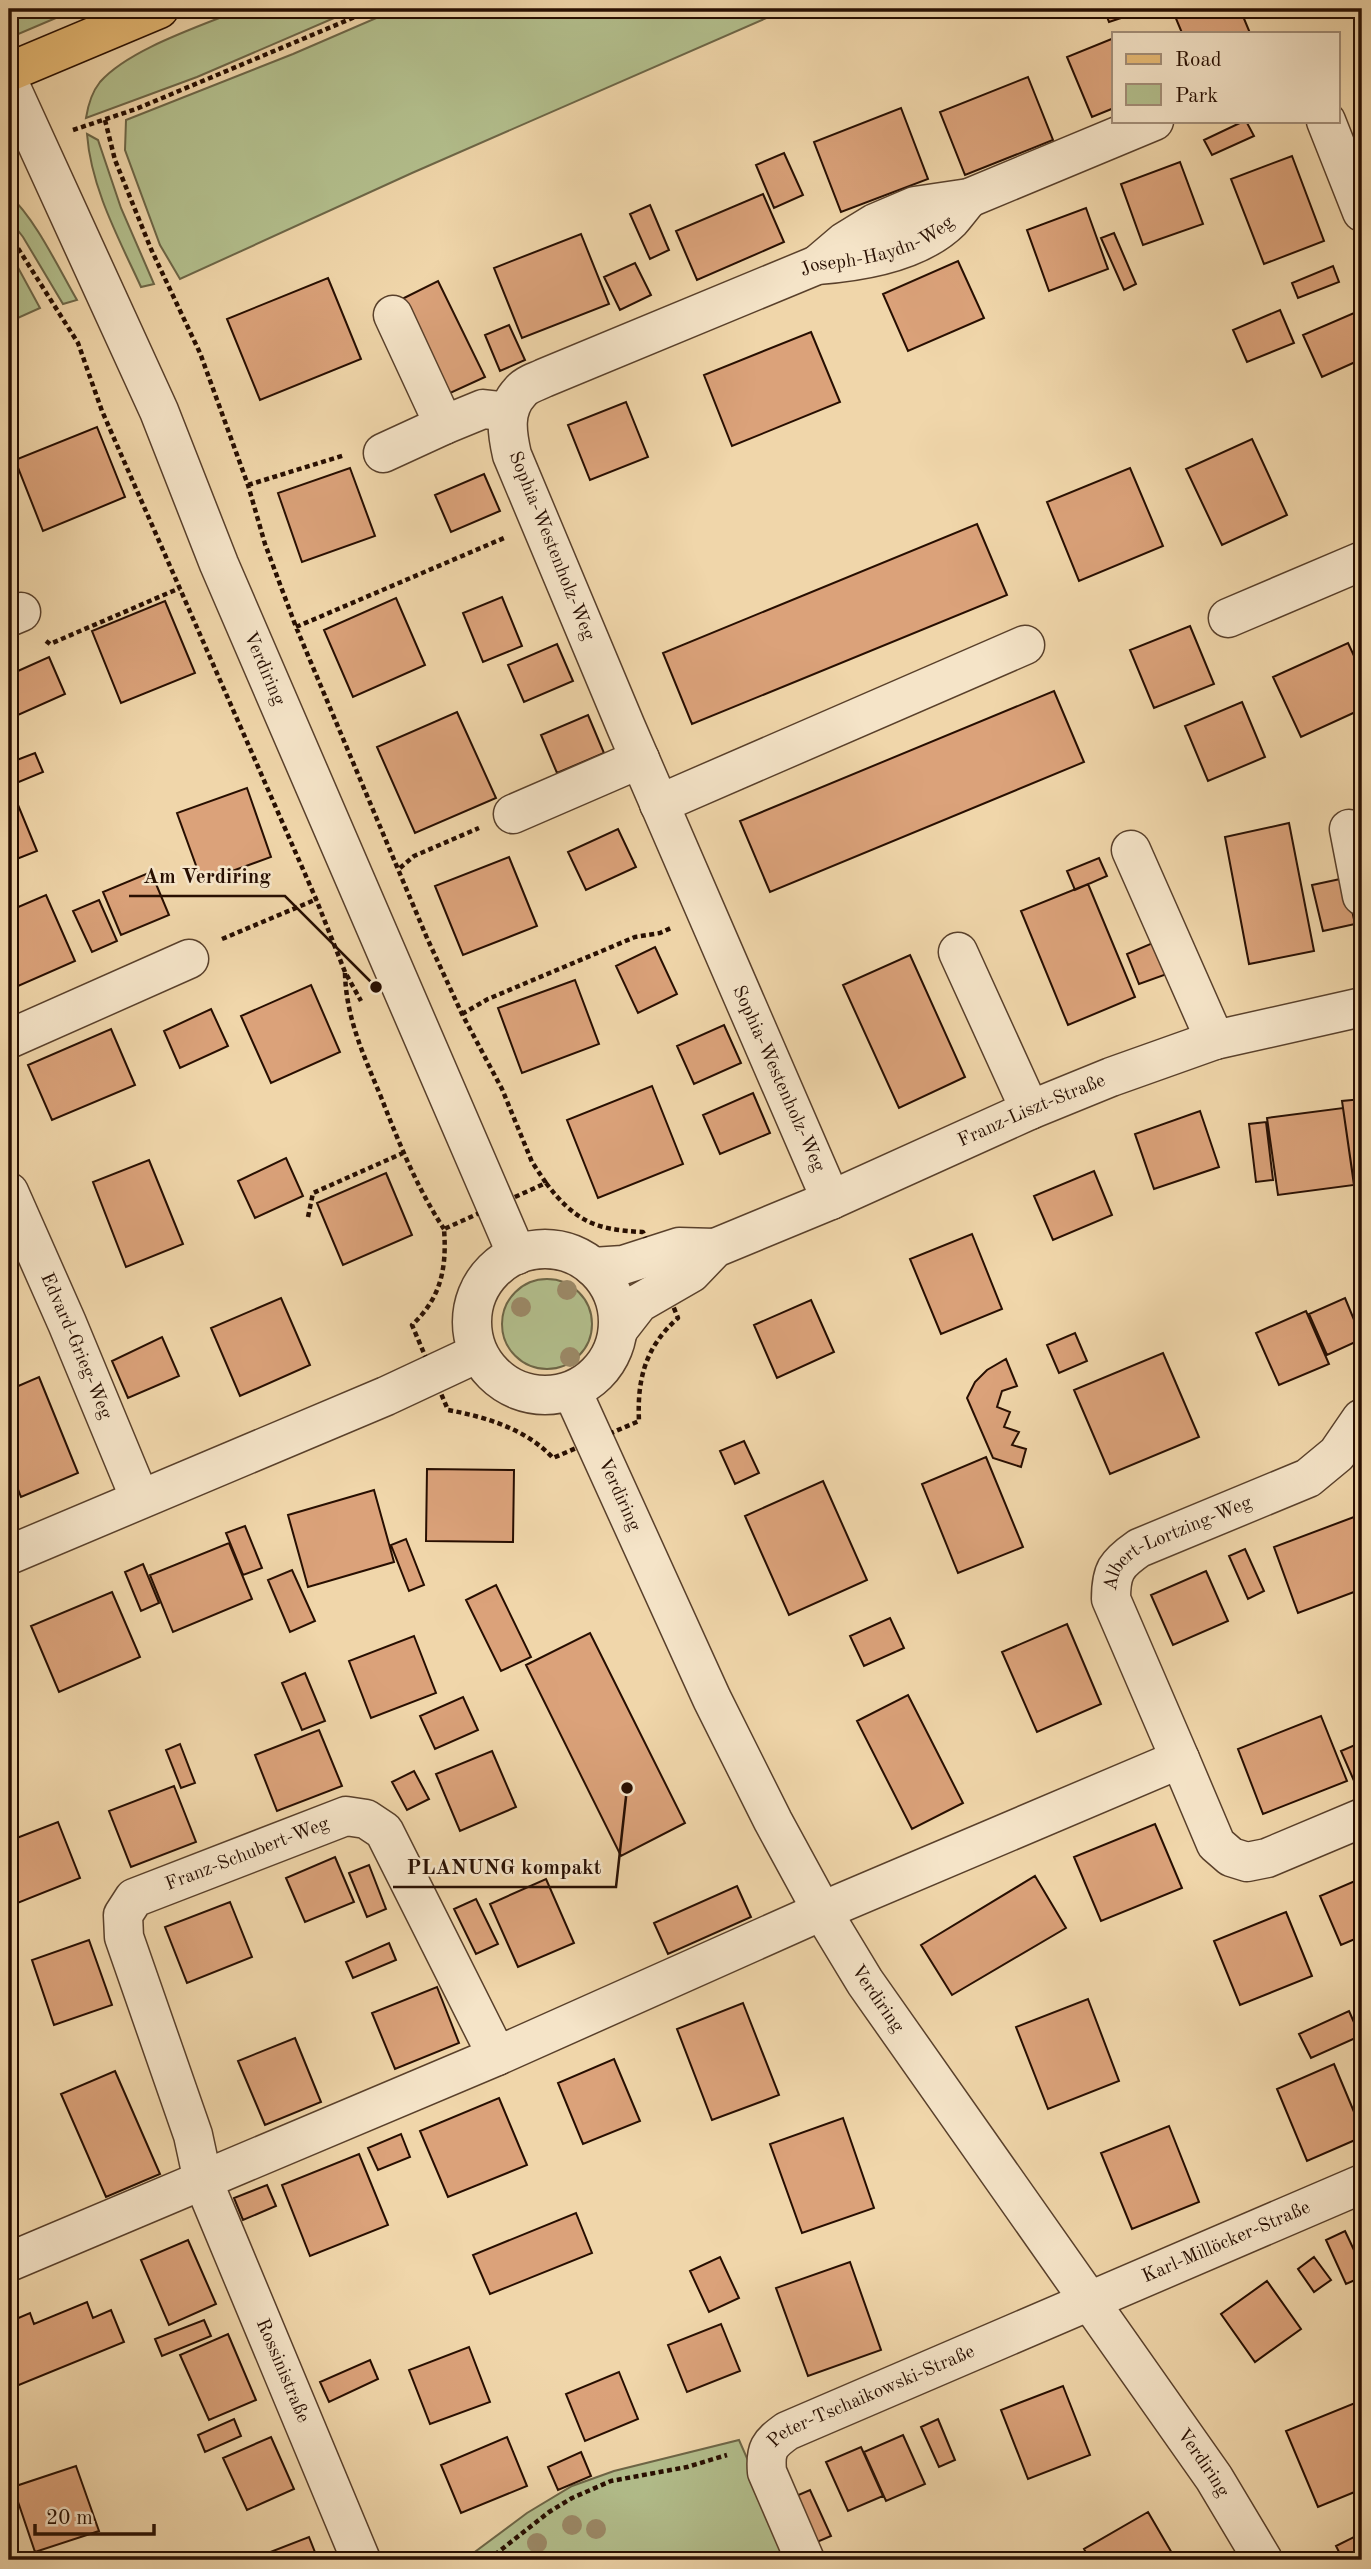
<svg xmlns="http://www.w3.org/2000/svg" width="1371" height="2569" viewBox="0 0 1371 2569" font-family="'Old Standard TT',serif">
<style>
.green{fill:#b3bf8d;stroke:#6d6647;stroke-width:2}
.building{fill:#dba27a;stroke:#270e01;stroke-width:2}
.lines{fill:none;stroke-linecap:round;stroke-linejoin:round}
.minor-casing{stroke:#59402b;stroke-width:41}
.major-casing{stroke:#270e01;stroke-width:41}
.path{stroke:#270e01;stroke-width:4.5;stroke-dasharray:5 3.5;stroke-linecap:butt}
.minor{stroke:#f5e4c8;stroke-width:38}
.major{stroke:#e8bb75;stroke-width:38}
.tree{fill:#9c8a68}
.labels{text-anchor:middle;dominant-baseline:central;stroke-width:5;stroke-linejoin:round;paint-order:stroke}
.street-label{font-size:19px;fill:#270e01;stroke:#f5e4c8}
.leader{fill:none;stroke:#270e01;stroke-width:2.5}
.callout-dot{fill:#270e01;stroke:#f5e4c8;stroke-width:2.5}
.callout-label{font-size:21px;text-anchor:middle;font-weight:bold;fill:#270e01;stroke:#f5e4c8;stroke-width:5;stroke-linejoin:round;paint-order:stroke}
</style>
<rect width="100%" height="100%" fill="#f0d6aa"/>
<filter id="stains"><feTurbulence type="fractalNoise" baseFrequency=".00286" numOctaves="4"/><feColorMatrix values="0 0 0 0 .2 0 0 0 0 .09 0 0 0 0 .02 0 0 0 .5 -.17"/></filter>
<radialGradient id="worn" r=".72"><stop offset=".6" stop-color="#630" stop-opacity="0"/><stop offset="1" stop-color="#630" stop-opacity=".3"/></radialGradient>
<path class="green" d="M20,9H77L9,38V14Z
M242,9H355L197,77L86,118C88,105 92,92 100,82C129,49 201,26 242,9Z
M397,9H787L412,173L180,279L160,245L125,150L126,120L293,54Z
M87,134L98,140L121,208L154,284L141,287C119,239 91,188 87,134Z
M9,195C35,218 59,269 77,300L63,304L23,237L9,219Z
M9,251L40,308L9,322Z
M502 1324a45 45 0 1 1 90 0a45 45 0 1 1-90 0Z
M739,2440L790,2556L780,2560H464L527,2513L572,2486L614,2471Z"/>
<path class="building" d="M1104,9H1128L1130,15L1109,22Z
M1172,9H1240L1250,33H1182Z
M1352,9H1362V33Z
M1114,38V108L1092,117L1067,57Z
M1028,77L1053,140L965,175L940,112Z
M901,108L928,179L841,212L814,142Z
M1244,121H1246L1254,136L1212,155L1204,140Z
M784,153L803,195L774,208L756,165Z
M1292,156L1324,241L1264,264L1231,179Z
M1180,162L1203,224L1143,245L1121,184Z
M763,194L784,242L697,280L676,231Z
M650,205L669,250L650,259L630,214Z
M1086,208L1108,269L1049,291L1027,230Z
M1114,233L1136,284L1124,290L1101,238Z
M581,234L609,304L522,338L494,268Z
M958,261L984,318L908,351L883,294Z
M635,263L651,295L620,310L604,277Z
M1333,266L1339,282L1298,298L1292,283Z
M328,278L361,359L260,400L227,319Z
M438,281L485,377L448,394L402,299Z
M1280,310L1294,343L1247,362L1233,330Z
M1361,310L1362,359L1322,377L1303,335Z
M509,325L525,360L500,371L485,335Z
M811,332L840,402L732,446L704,375Z
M626,402L648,457L590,480L568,425Z
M97,427L125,497L43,531L15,460Z
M1252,439L1287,515L1222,545L1186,469Z
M350,468L375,536L302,562L278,493Z
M1130,468L1163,546L1079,581L1047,502Z
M484,474L500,511L451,532L435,495Z
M977,524L1007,595L692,724L663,653Z
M502,597L522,646L483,662L463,613Z
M396,598L425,665L353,697L324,630Z
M165,601L195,673L121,703L92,631Z
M1190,626L1214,684L1154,708L1130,650Z
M1348,643L1362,673V709L1301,737L1273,677Z
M557,644L573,681L524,702L508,665Z
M49,657L65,694L9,719V675Z
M1054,691L1084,762L770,892L740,821Z
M1242,702L1265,757L1208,781L1185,726Z
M457,712L496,798L415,833L377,747Z
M588,715L604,753L557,773L541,735Z
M35,753L43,772L9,786V763Z
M11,788L37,851L9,862V790Z
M247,788L271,857L202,882L177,813Z
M1289,823L1314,951L1249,964L1225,837Z
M618,829L636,867L586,890L568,852Z
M509,857L537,926L463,955L435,886Z
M1099,858L1107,876L1075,890L1067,871Z
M151,872L169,915L121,935L103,892Z
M1345,878L1355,924L1323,931L1312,885Z
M1088,884L1135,997L1068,1025L1021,911Z
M46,895L75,961L9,990V911Z
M99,900L117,941L92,952L73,911Z
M1155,942L1167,974L1139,984L1127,954Z
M655,947L677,994L638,1013L616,966Z
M910,955L965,1077L899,1108L843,985Z
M575,980L599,1044L522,1073L498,1008Z
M311,985L340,1052L271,1083L241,1016Z
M211,1009L228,1046L180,1068L164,1031Z
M724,1025L741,1063L694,1084L677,1046Z
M111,1029L135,1085L52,1120L28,1065Z
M652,1086L683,1164L598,1198L567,1120Z
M753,1093L770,1133L720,1154L703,1115Z
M1362,1099V1176L1353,1177L1342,1101Z
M1343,1108L1354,1185L1278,1195L1267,1118Z
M1200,1111L1219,1167L1154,1189L1135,1134Z
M1266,1122L1273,1180L1256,1182L1249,1124Z
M286,1158L303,1196L255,1218L238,1181Z
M149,1160L183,1244L126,1267L93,1182Z
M1094,1171L1112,1215L1053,1240L1034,1196Z
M386,1173L412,1235L343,1265L317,1203Z
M972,1234L1002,1309L941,1334L910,1259Z
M281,1298L310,1365L240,1396L211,1328Z
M1345,1298L1362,1339L1327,1355L1309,1314Z
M811,1300L834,1352L777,1378L754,1325Z
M1306,1311L1329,1364L1279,1385L1256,1333Z
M1075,1333L1087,1361L1059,1373L1047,1345Z
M162,1337L179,1376L128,1398L112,1361Z
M1163,1353L1199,1437L1110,1474L1074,1390Z
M1006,1359L1017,1386L1002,1391L997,1407L1010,1412L1004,1427L1019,1432L1012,1445L1026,1449L1021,1467L993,1458L967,1398L975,1382L987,1370Z
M39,1377L78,1473L21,1497L9,1466V1390Z
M744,1441L759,1473L735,1484L720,1451Z
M986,1457L1023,1547L958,1573L922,1484Z
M427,1469L514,1470L513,1542L426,1541Z
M823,1481L867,1580L789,1615L745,1516Z
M374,1490L394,1562L308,1587L288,1515Z
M1362,1514V1589L1298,1613L1274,1547Z
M245,1526L262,1568L243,1575L226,1533Z
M406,1539L424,1585L409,1591L391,1545Z
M229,1543L252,1599L173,1632L150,1575Z
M1245,1549L1264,1591L1248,1599L1229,1556Z
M143,1564L159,1603L141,1611L125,1572Z
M292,1570L315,1621L290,1632L268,1580Z
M1206,1571L1228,1621L1173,1645L1151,1595Z
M496,1585L531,1657L501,1671L466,1600Z
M112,1592L140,1657L59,1692L31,1626Z
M890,1618L904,1648L864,1666L850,1636Z
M1067,1624L1101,1704L1037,1732L1002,1652Z
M590,1633L685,1823L621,1856L526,1665Z
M414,1636L436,1693L371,1718L349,1661Z
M305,1673L325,1721L302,1730L282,1683Z
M908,1695L963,1803L912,1829L857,1721Z
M463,1697L478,1730L435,1749L420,1716Z
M1321,1716L1347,1781L1263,1814L1238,1749Z
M319,1730L342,1786L277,1811L255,1755Z
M1362,1742V1789L1358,1790L1341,1751Z
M180,1744L195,1783L181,1788L166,1750Z
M492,1751L516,1807L460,1831L436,1774Z
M414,1771L429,1799L407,1810L392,1782Z
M174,1786L196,1842L131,1867L109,1811Z
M58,1822L80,1878L15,1904L9,1887V1841Z
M1155,1824L1182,1888L1101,1921L1074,1857Z
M335,1857L354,1902L305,1922L286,1878Z
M369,1865L386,1909L367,1917L349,1873Z
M1035,1876L1066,1928L952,1995L921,1945Z
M1362,1878V1936L1341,1945L1320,1896Z
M546,1879L574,1943L518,1967L490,1904Z
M737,1886L751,1917L668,1954L654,1923Z
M476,1899L498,1944L476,1954L454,1909Z
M230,1902L252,1957L187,1983L165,1927Z
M1286,1912L1312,1976L1240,2005L1214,1941Z
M89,1940L112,2005L54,2025L32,1960Z
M389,1943L396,1960L353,1978L346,1962Z
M437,1987L459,2043L395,2069L372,2013Z
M1088,1999L1119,2081L1048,2109L1016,2027Z
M743,2003L779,2095L712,2120L677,2029Z
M1349,2011L1360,2036L1311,2058L1299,2034Z
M295,2038L321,2102L265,2125L238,2061Z
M614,2059L640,2121L583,2144L558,2083Z
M1334,2064L1362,2131V2137L1307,2161L1277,2089Z
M115,2071L160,2174L106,2197L61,2094Z
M499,2098L527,2165L448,2197L420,2131Z
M843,2118L874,2208L802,2233L770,2144Z
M1169,2126L1199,2202L1132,2229L1101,2153Z
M401,2134L410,2157L378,2170L368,2148Z
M359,2154L388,2225L310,2256L282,2185Z
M267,2185L276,2206L243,2220L234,2198Z
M576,2213L592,2253L490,2294L473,2255Z
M1345,2231L1362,2267V2277L1346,2284L1326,2240Z
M188,2240L216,2304L169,2325L141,2260Z
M720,2257L739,2298L709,2312L690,2271Z
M1314,2257L1331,2280L1314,2292L1298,2269Z
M850,2262L881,2350L808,2376L776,2288Z
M1267,2281L1301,2329L1255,2362L1221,2314Z
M87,2302L93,2318L111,2310L124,2342L9,2389V2322L30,2313L34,2324Z
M204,2320L211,2336L162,2356L155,2339Z
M721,2324L740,2371L687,2392L668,2345Z
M228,2334L256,2400L209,2420L180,2355Z
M469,2347L490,2402L430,2424L409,2370Z
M370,2360L378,2379L329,2402L320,2382Z
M619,2372L638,2419L585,2441L566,2394Z
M1063,2386L1090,2455L1028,2479L1001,2410Z
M1355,2403L1362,2421V2489L1318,2507L1286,2431Z
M234,2419L241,2436L205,2452L198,2435Z
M938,2419L955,2460L939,2467L921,2427Z
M903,2435L925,2484L886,2501L864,2452Z
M271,2437L294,2489L247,2510L223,2458Z
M507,2437L527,2486L461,2513L441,2465Z
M861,2447L883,2496L848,2511L826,2462Z
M581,2452L591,2476L558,2490L548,2467Z
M76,2466L99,2531L35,2552L13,2487Z
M810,2490L831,2536L817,2542L796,2496Z
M1148,2512L1176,2560H1090L1084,2549Z
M1362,2533V2560H1343L1336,2546Z
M309,2537L318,2560H250Z"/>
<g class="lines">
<g class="minor-casing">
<g id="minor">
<path id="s1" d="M9,83L159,411L219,564L517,1255"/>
<path d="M1326,121L1362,212"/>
<path d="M817,265L844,242L875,223L915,206L969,198L1154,121"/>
<path d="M393,315L444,425L483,409L508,412"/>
<path d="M383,453L444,425"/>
<path d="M9,617L21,612"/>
<path d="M1228,618L1362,561"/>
<path d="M659,804L1025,645"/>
<path d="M513,814L640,759"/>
<path d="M1349,829L1362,896"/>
<path d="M1131,850L1215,1040"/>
<path d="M958,952L1030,1110"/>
<path d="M9,1039L189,959"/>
<path id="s2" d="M9,1192L67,1323L140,1499"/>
<path id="s3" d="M831,1200L626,727L512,455C507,433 503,410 520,392C525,385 536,382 544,378L817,265C859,262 919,252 951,220C957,213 963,205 969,198"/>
<circle cx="545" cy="1322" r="73"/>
<path d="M593,1267L623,1265L679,1247L715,1248"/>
<path id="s4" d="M618,1330L639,1303L691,1273L715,1248L831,1200L1030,1110L1111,1077L1215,1040L1362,1007"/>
<path id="s5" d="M572,1391L712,1699L773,1821L822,1911L865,1982L1214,2478L1263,2560"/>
<path d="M9,1555L386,1396L478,1353"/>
<path id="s6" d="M1180,1759L1111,1599C1111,1571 1116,1564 1139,1548L1308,1478L1337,1454L1361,1419"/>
<path d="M9,2262L497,2056"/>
<path id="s7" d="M361,2560L203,2181L193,2135L124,1937L123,1915L134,1898L346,1816L366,1819L384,1831L497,2056L822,1911L1180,1759L1216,1844L1231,1857L1247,1862L1267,1858L1362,1818"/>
<path id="s8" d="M805,2560L767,2472C765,2449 769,2444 787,2431L1362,2184"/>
</g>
</g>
<g class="major-casing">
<path id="major" d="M9,72L159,9"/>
</g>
<path class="path" d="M105,120L115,160L151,249L200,353L248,485L265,544L296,627L427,938L462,1014L502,1089L532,1162L546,1183
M73,130L136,109L374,9
M9,234L78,343L102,411L316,899L345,972L361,1001
M248,485L345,455
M296,627L504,538
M46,641L50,644L180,588
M400,868L414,856L479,828
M222,939L317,899
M345,973C346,1018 364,1056 381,1097C399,1143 417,1188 444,1229
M462,1014L488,999L635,937L660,933L671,928
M546,1183C575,1221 595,1230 643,1232L678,1318C645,1347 637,1380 639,1421L553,1458C526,1429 486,1417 448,1410L412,1325C441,1298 447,1268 444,1229Z
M308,1217L313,1193L403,1153
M488,2560L549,2512L572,2498L611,2481L687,2467L727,2455"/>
<use href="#minor" class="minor"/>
<use href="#major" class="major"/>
</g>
<g class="tree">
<circle cx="567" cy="1290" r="10"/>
<circle cx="521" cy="1307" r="10"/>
<circle cx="570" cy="1357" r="10"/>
<circle cx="572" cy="2525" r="10"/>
<circle cx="596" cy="2529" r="10"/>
<circle cx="537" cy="2543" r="10"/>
</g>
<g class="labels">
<g class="street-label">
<text stroke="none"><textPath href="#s3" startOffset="1264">Joseph-Haydn-Weg</textPath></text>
<text transform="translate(551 546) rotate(68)">Sophia-Westenholz-Weg</text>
<text stroke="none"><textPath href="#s1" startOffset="639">Verdiring</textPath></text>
<text transform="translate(778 1079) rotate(66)">Sophia-Westenholz-Weg</text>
<text stroke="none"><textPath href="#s4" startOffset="474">Franz-Liszt-Straße</textPath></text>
<text stroke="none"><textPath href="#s2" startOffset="168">Edvard-Grieg-Weg</textPath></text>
<text stroke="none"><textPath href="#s5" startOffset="114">Verdiring</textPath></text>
<text stroke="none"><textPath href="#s6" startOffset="270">Albert-Lortzing-Weg</textPath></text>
<text stroke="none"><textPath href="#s7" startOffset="831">Franz-Schubert-Weg</textPath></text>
<text stroke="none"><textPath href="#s5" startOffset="681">Verdiring</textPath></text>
<text stroke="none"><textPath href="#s8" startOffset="623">Karl-Millöcker-Straße</textPath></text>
<text transform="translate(282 2371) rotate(67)">Rossinistraße</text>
<text stroke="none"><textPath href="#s8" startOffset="236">Peter-Tschaikowski-Straße</textPath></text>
<text stroke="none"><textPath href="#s5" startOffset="1248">Verdiring</textPath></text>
</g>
</g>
<path class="leader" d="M376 987L285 896H129M627 1788L616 1887H393"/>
<g class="callout-dot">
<circle cx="376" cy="987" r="7"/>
<circle cx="627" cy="1788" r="7"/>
</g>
<g class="callout-label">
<text x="207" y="883">Am Verdiring</text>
<text x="504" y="1874">PLANUNG kompakt</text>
</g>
<rect width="1371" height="2569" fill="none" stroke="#f0d6aa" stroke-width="35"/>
<rect x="10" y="10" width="1350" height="2548" fill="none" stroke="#270e01" stroke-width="3.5"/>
<rect x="18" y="18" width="1336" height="2534" fill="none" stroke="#270e01" stroke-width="2"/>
<rect x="1112" y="32" width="228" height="91" fill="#f5e4c8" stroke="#a38e78" stroke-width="2"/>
<rect x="1126" y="54" width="35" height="10" fill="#e8bb75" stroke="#a38e78" stroke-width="2"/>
<text x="1175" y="66" font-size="21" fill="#270e01">Road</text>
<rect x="1126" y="84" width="35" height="21" fill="#b3bf8d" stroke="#a38e78" stroke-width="2"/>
<text x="1175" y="102" font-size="21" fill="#270e01">Park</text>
<path d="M35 2524v10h119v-10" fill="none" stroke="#270e01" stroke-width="3.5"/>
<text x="46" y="2524" font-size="21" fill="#270e01" stroke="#f5e4c8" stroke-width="5" paint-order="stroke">20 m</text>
<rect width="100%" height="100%" filter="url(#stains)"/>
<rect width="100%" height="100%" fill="url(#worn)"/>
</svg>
